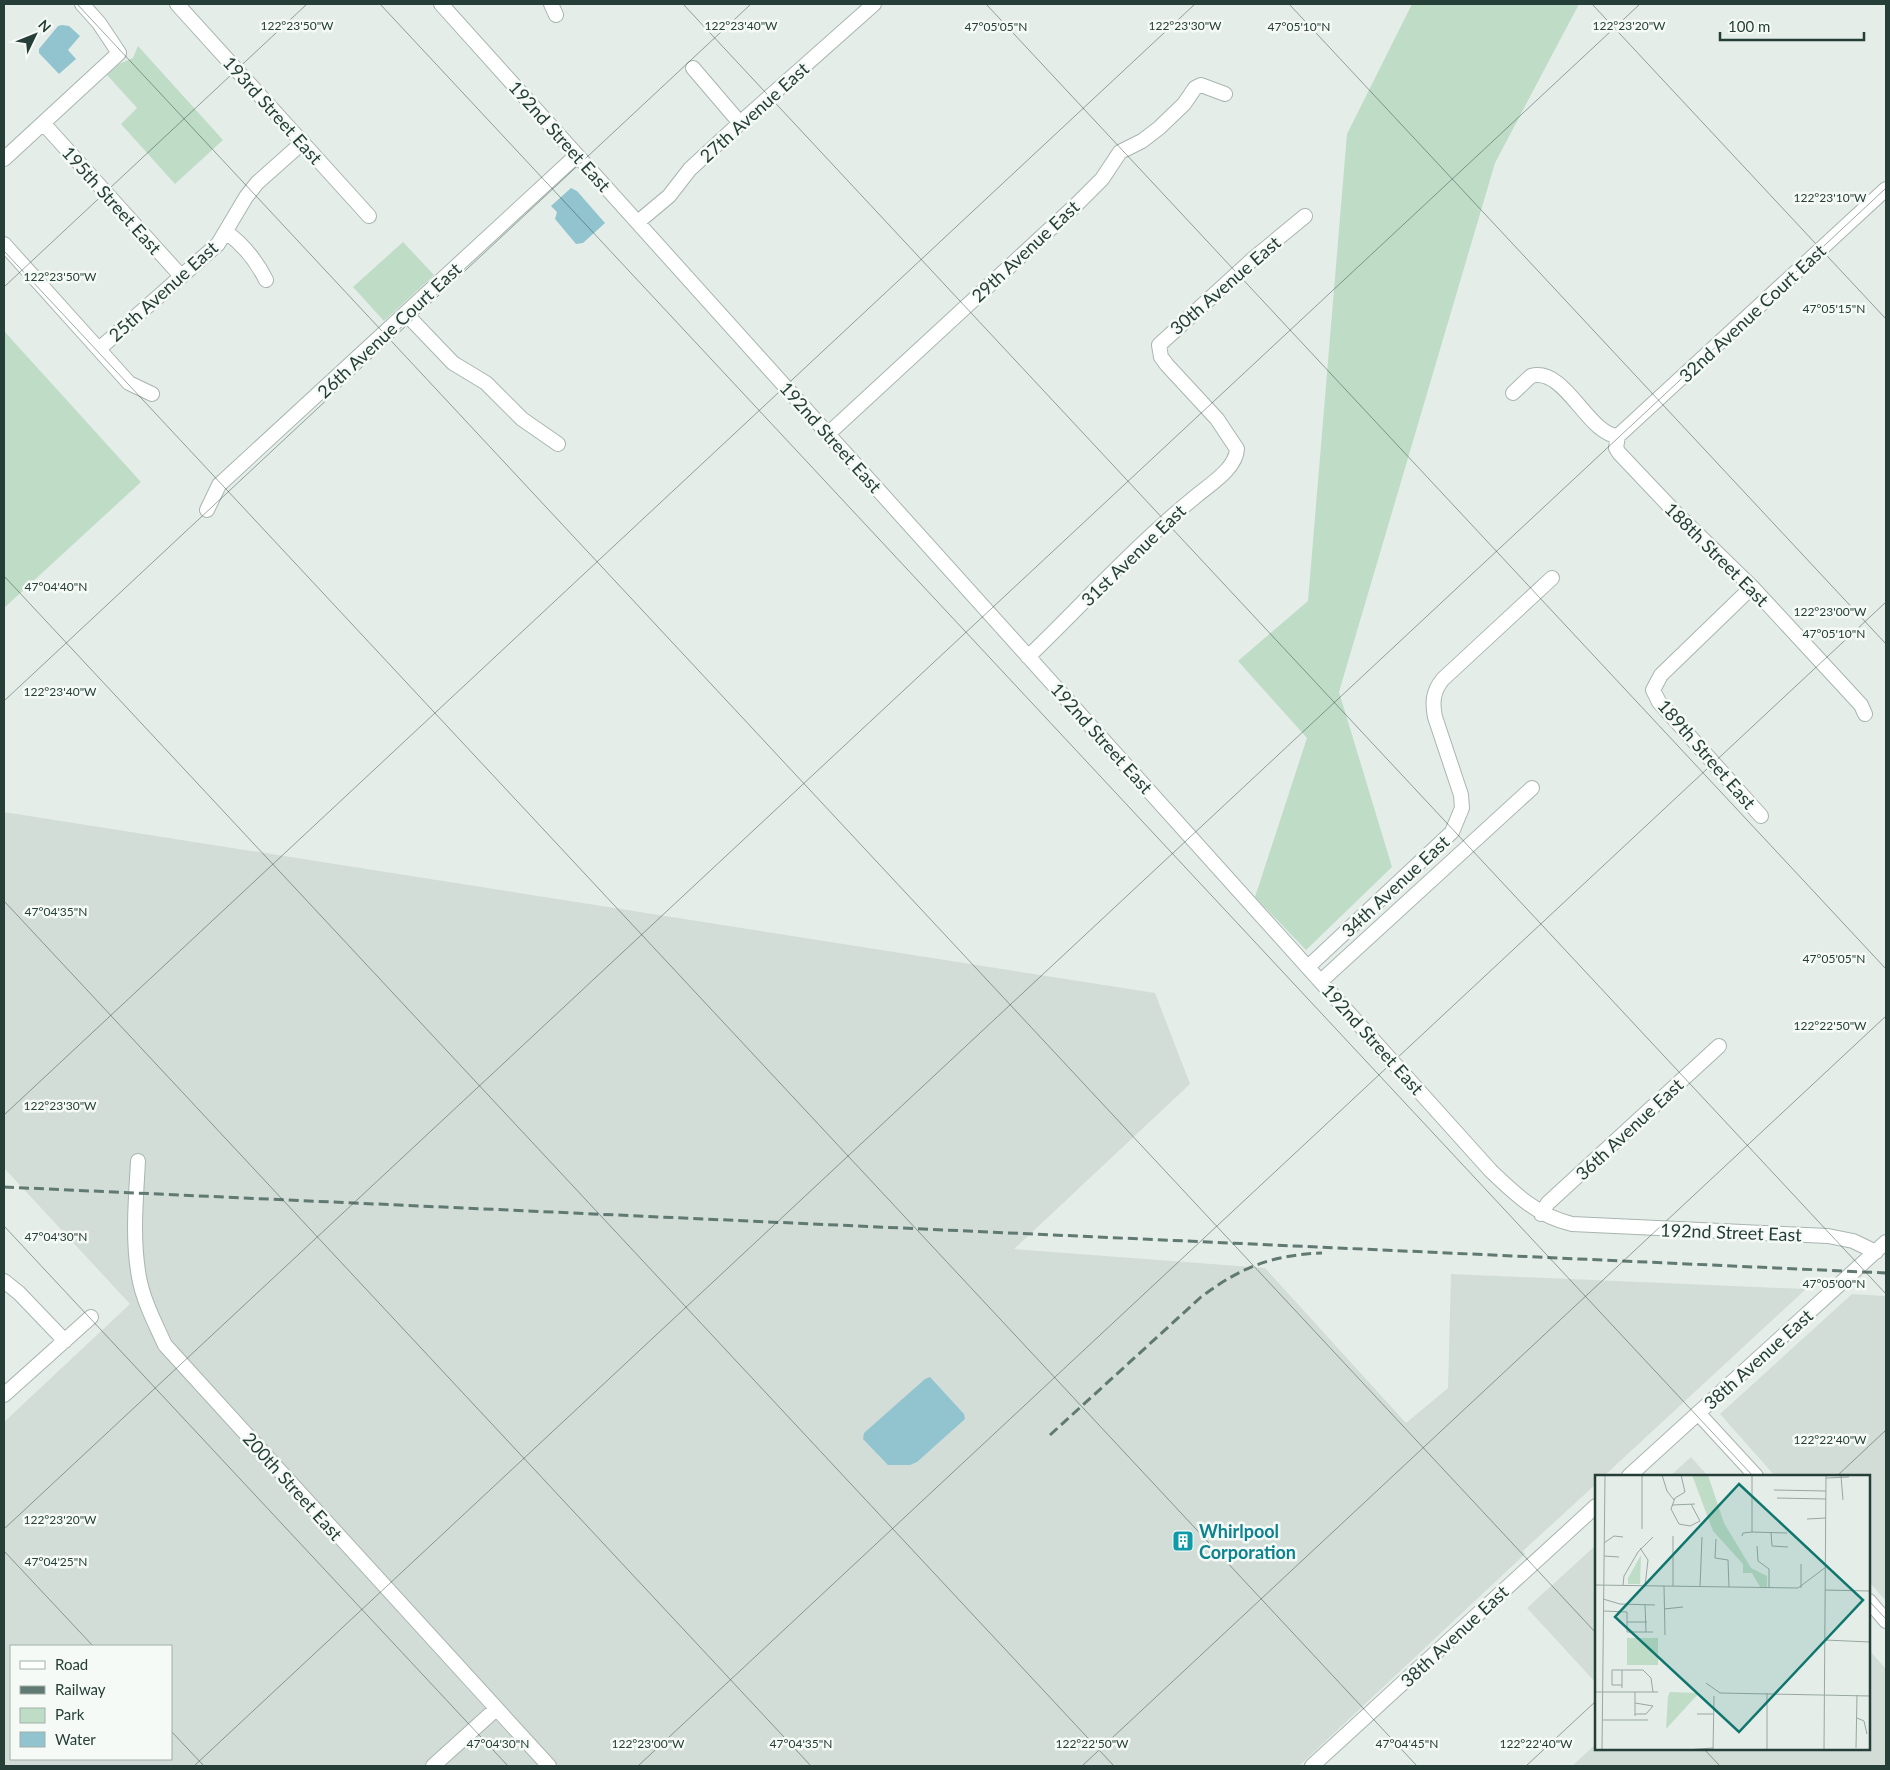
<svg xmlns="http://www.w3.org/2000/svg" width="1890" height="1770" viewBox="0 0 1890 1770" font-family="Lato,sans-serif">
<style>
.built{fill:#d3ddd8;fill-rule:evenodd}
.green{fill:#bfdcc7}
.water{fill:#91c4ce}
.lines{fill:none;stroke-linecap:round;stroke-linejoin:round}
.minor-casing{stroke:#a8b5b0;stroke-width:16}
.minor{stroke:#fff;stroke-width:14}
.rail{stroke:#607972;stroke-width:3;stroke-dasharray:10 5;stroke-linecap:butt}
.ticks{fill:none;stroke:#253e37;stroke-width:1;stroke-opacity:0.45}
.labels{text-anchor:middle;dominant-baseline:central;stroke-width:5;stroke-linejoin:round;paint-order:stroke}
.street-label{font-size:18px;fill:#253e37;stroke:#f5faf7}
.culture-label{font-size:18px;font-weight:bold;fill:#0d838f;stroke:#f5faf7;text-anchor:start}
.inset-road{fill:none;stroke:#98a7a2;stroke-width:1}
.view{fill:#0f766e;fill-opacity:0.15;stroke:#0f766e;stroke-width:2.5}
.inset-edge{fill:none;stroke:#253e37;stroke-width:2.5}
.ticks-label{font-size:12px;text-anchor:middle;fill:#253e37;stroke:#f5faf7;stroke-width:5;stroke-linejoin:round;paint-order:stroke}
</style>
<rect width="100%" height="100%" fill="#e5ede9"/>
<path class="built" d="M4,812L1155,993L1190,1084L1014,1249L1265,1268L1406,1423L1448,1388L1451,1274L1806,1289L1604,1476H1596V1484L1523,1551L1525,1554L1299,1766H4V1422L130,1304L4,1168ZM11,1646H171V1759H11Z
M1852,1294L1886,1296V1601L1869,1582V1476H1775L1720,1414Z
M1691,1457L1708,1476H1670Z
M1596,1545V1683L1527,1608Z
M1869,1650L1886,1669V1766H1572L1596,1744V1749H1869Z"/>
<path class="green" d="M1412,4H1579L1495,163L1339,692L1392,867L1306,950L1255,897L1307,738L1238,661L1308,601L1347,134Z
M138,46L223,140L175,184L121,124L137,108L107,75L119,64L133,58Z
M403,242L434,275L384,321L353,287Z
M4,331L141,482L4,608Z"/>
<path class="water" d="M62,25L69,26L80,36L68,50L76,59L59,74L39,53V49L58,26Z
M571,188L577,191L605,223L583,243L576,244L555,219L557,212L551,206Z
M930,1377L964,1414L965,1419L917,1462L910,1465H888L863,1439L864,1433L925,1379Z"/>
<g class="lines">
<g class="minor-casing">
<path id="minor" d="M177,4L369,216
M441,4L1491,1171C1516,1195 1538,1216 1572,1224L1828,1236L1853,1241L1876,1252
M551,4L556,15
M693,68L740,123
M43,123L181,276
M4,159L119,53L99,23L82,4
M638,222L669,196L690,169L740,123L874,4
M226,232C244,245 256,260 266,280
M4,244L129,383L152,394
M406,314L453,363L486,383L522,419L558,444
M99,349L218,244L246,197L257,183L303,142
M1513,393L1531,376C1565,366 1588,435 1618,436
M828,434L1075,206L1102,179L1120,152L1142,141L1159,128L1184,104L1195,88L1201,85L1225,94
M1618,436L1616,448L1619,453L1675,512L1752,587L1861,705L1865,714
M1618,436L1886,189
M207,510L219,485L577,155
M1752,587L1661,675L1653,690L1659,702L1761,816
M1028,657C1084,603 1136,545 1195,497C1209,485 1236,469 1237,449L1217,419L1167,365L1161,357L1159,345L1253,259L1305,216
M1308,967L1452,832L1462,808L1461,795L1435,717C1432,702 1433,691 1443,679L1552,578
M1321,981L1532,788
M138,1161C136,1199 132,1239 139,1277C143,1300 155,1323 165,1345L549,1766
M1541,1214L1548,1203L1719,1046
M4,1281L19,1293L65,1341
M4,1395L91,1317
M1698,1413L1756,1476
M1629,1476L1886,1242
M1869,1601L1886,1621
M433,1766L496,1709
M1312,1766L1596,1506"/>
</g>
<use href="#minor" class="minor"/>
<path class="rail" d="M4,1187L1886,1273
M1050,1435L1201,1297C1241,1267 1272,1255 1322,1253"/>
</g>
<path class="ticks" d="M77,4L1596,1633M380,4L1753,1476M683,4L1886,1294M986,4L1886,969M1289,4L1886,644M1592,4L1886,319M4,251L1417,1766M4,287L307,4M4,576L1114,1766M4,701L751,4M4,901L811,1766M4,1115L1195,4M4,1226L508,1766M1837,1476L1886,1430M4,1529L1640,4M4,1551L93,1646M1869,1601L1886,1619M171,1731L204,1766M1704,1749L1720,1766M194,1766L1886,188M638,1766L1886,602M1082,1766L1886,1016M1526,1766L1596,1701"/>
<defs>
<g id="building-square" transform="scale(1.125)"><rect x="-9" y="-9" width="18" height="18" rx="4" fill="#0f9aa8" stroke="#f5faf7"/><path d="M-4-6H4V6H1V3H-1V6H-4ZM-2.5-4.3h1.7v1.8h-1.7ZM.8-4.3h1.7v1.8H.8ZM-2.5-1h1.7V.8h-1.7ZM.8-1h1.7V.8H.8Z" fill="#fff"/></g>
</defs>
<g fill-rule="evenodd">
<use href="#building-square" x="1183" y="1541"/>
</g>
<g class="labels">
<g class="street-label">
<text transform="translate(273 110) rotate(48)">193rd Street East</text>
<text transform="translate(754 112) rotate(-42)">27th Avenue East</text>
<text transform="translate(560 136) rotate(48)">192nd Street East</text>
<text transform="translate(112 200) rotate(48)">195th Street East</text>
<text transform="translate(1025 251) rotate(-43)">29th Avenue East</text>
<text transform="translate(1225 285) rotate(-41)">30th Avenue East</text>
<text transform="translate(163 291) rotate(-42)">25th Avenue East</text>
<text transform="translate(1752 313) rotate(-43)">32nd Avenue Court East</text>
<text transform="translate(389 330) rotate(-43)">26th Avenue Court East</text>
<text transform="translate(831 437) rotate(48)">192nd Street East</text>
<text transform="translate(1717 554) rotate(45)">188th Street East</text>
<text transform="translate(1133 555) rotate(-44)">31st Avenue East</text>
<text transform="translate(1102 738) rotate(48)">192nd Street East</text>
<text transform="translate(1707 754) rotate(49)">189th Street East</text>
<text transform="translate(1395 886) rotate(-43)">34th Avenue East</text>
<text transform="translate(1373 1039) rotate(48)">192nd Street East</text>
<text transform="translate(1629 1129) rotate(-43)">36th Avenue East</text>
<text transform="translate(1731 1232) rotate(2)">192nd Street East</text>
<text transform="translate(1758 1359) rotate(-42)">38th Avenue East</text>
<text transform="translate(293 1486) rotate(48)">200th Street East</text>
<text transform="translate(1454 1636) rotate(-43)">38th Avenue East</text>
</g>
<g class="culture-label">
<text x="1199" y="1531">Whirlpool<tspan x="1199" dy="21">Corporation</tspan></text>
</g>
</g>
<g transform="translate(1595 1475)">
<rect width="275" height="275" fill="#e5ede9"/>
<path d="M97,0H113L129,48L156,93L172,101V112H165L157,98H148V89L118,56ZM46,80L45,109H33V103ZM32,163H63V190H32ZM75,217L104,218L71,254L73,221Z" fill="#bfdcc7"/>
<path class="inset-road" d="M67,0L72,16L79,25M86,0L90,17L80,23L76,34L84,49L95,51L105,46L96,29M246,1L248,25M231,3L254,2M179,15L231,16M182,23L231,24M77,30L100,29M212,44L231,43M47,54V0M157,57V0M176,57L177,71L193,72M147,61L148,58L157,57L192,58M121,64L120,83L133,85L134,112M9,68L19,61L28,62M162,71L163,86L174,94V113M45,73L53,85L50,111M9,81L24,82M206,89V113M0,110L203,113L231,92M28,110L29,101L43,77L58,62M69,111L70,160M78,111V61M105,112L107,62M230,115L275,116M8,124L25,129L60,130M50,130L51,157M69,134L88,132M8,136L32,137V157H58M32,147H52M230,165L275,167M111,208L125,218L275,221M27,210H17V195H48L56,203L58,217M27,213V195M0,217H63M40,239H51L58,231L40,228M102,239H118M40,241V217M262,243L269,246L272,259M7,245H53M261,273L262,220M7,275L10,0M91,275L118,273M118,275L119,221M172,275V218M229,275L231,0"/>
<path class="view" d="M144,9L268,125L144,257L20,142Z"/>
<rect width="275" height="275" class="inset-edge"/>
</g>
<g class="ticks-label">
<text x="297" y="30">122°23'50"W</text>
<text x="741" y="30">122°23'40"W</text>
<text x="1185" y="30">122°23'30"W</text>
<text x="1629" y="30">122°23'20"W</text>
<text x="996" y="31">47°05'05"N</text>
<text x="1299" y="31">47°05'10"N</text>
<text x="1830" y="202">122°23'10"W</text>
<text x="60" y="281">122°23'50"W</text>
<text x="1834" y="313">47°05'15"N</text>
<text x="56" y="591">47°04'40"N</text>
<text x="1830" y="616">122°23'00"W</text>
<text x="1834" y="638">47°05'10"N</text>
<text x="60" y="696">122°23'40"W</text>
<text x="56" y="916">47°04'35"N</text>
<text x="1834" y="963">47°05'05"N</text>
<text x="1830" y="1030">122°22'50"W</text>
<text x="60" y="1110">122°23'30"W</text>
<text x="56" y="1241">47°04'30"N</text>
<text x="1834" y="1288">47°05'00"N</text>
<text x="1830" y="1444">122°22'40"W</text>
<text x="60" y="1524">122°23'20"W</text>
<text x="56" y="1566">47°04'25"N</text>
<text x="498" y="1748">47°04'30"N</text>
<text x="801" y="1748">47°04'35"N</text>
<text x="1407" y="1748">47°04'45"N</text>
<text x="648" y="1748">122°23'00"W</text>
<text x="1092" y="1748">122°22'50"W</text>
<text x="1536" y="1748">122°22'40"W</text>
</g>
<rect width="1890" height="1770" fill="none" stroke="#253e37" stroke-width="10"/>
<rect x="10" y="1645" width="162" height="115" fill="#f5faf7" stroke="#a2afaa"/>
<rect x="20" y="1661" width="25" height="8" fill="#ffffff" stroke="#a2afaa"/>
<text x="55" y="1670" font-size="15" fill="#253e37">Road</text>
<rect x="20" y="1686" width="25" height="8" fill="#607972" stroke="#a2afaa"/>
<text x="55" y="1695" font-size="15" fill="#253e37">Railway</text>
<rect x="20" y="1708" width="25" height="15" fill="#bfdcc7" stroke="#a2afaa"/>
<text x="55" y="1720" font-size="15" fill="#253e37">Park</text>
<rect x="20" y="1732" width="25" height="15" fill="#91c4ce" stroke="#a2afaa"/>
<text x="55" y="1745" font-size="15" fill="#253e37">Water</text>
<g transform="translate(35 35) rotate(47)" stroke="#f5faf7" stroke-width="4" paint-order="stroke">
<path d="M0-4L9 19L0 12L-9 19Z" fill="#253e37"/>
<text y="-8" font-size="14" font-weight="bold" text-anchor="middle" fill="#253e37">N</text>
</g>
<path d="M1720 32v8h144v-8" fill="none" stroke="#253e37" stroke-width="2.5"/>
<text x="1728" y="32" font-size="15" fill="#253e37" stroke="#f5faf7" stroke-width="4" paint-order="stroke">100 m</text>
</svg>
